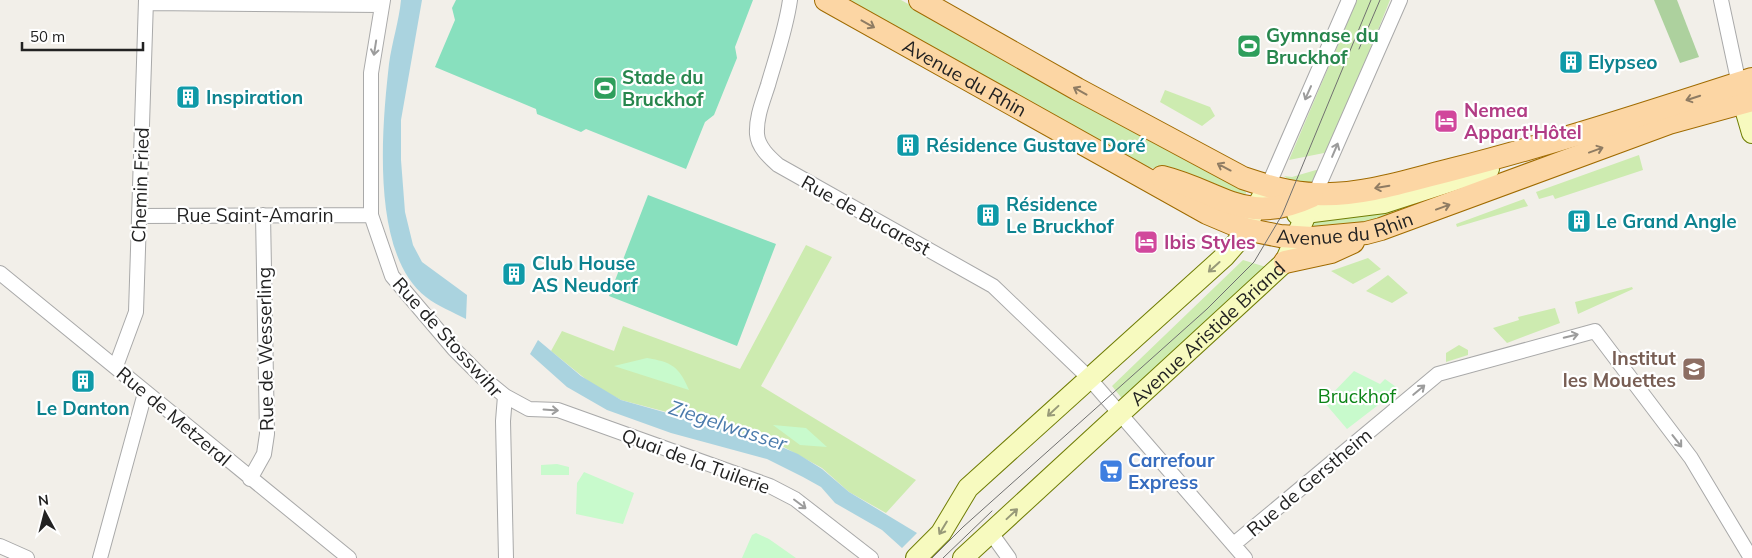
<svg xmlns="http://www.w3.org/2000/svg" width="1752" height="558" viewBox="0 0 1752 558" font-family="Mulish,sans-serif">
<style>
.grass{fill:#cdebb0}
.forest{fill:#add19e}
.park{fill:#c8facc}
.pitch{fill:#88e0be}
.water{fill:#aad3df}
.lines{fill:none;stroke-linecap:round;stroke-linejoin:round}
.street-casing{stroke:#a9a9a9;stroke-width:16}
.secondary-casing{stroke:#707d05;stroke-width:22}
.primary-casing{stroke:#a06b00;stroke-width:24}
.street{stroke:#fff;stroke-width:14}
.secondary{stroke:#f7fabf;stroke-width:20}
.primary{stroke:#fcd6a4;stroke-width:22}
.tram{stroke:#707070;stroke-width:1}
.oneway{stroke:#8f7c63}
.oneway2{stroke:#9c9c9c}
.oneway3{stroke:#979978}
.labels{text-anchor:middle;dominant-baseline:central;stroke-width:4.5;stroke-linejoin:round;paint-order:stroke}
.leisure-label{font-size:19px;font-weight:bold;fill:#27864d;stroke:#fff;text-anchor:start}
.culture-label{font-size:19px;font-weight:bold;fill:#0d838f;stroke:#fff;text-anchor:start}
.street-label{font-size:19px;fill:#222;stroke:#fff}
.hotel-label{font-size:19px;font-weight:bold;fill:#b23c85;stroke:#fff;text-anchor:start}
.education-label{font-size:19px;font-weight:bold;fill:#785e54;stroke:#fff;text-anchor:end}
.park-label{font-size:19px;fill:#0c8416;stroke:#fff}
.shop-label{font-size:19px;font-weight:bold;fill:#366cbe;stroke:#fff;text-anchor:start}
.water-label{font-size:20px;font-style:italic;fill:#4a7aab;stroke:#fff}
</style>
<rect width="100%" height="100%" fill="#f2efe9"/>
<path class="grass" d="M838,0H901L1239,186L1246,192L1245,199L1183,176L1141,165Z
M1357,0H1390L1329,152L1289,160Z
M1165,90L1210,107L1215,116L1202,126L1160,102Z
M1639,155L1643,170L1555,199L1553,195L1539,199L1536,192Z
M1316,170H1320L1319,179C1308,184 1294,185 1284,176L1292,177Z
M1471,185L1374,223L1313,230L1312,220Z
M1524,199L1528,206L1457,227L1456,224Z
M806,245L832,257L761,386L916,480L886,513L849,492L822,468L780,445L697,420L621,400L593,385L551,351L562,331L614,351L623,326L740,369Z
M1368,258L1381,269L1353,284L1331,271Z
M1243,260L1266,267L1128,406L1112,386Z
M1388,275L1408,293L1392,303L1366,291Z
M1632,287L1633,289L1578,314L1575,302Z
M1555,308L1560,323L1507,343L1493,328L1519,320L1518,317Z
M1459,345L1468,350V355L1446,362V353Z"/>
<path class="forest" d="M1654,0H1677L1699,57L1680,63Z"/>
<path class="park" d="M647,358C671,362 679,366 689,390L614,366Z
M1354,371L1380,384L1385,379L1399,389L1347,429L1324,402Z
M773,425L806,428L827,447L800,445Z
M557,464L569,467V475H541V465Z
M584,472L634,493L623,524L576,514L577,483Z
M756,533L769,539L796,558H742L752,535Z"/>
<path class="pitch" d="M456,0H753L735,47L737,58L714,115L705,122L686,169L586,129L581,132L537,114L536,109L435,67L455,20L452,8Z
M648,195L776,244L737,346L609,296Z"/>
<path class="water" d="M401,0H422L401,120V160L405,212L413,245L422,262L467,295L466,319C453,312 437,306 426,297C370,254 382,126 389,64C392,42 399,21 401,0Z
M538,340L581,376L621,400L770,442L798,454L822,469L849,492L917,533L902,548L882,530L835,503L821,487L803,477L767,459L671,433L607,410L567,387L530,354Z"/>
<g class="lines">
<g class="street-casing">
<path id="street" d="M383,0L371,73V215L392,276L454,349L483,378L505,396L503,421L506,558
M790,0C786,29 776,57 768,85C763,101 756,117 757,134C758,147 769,157 778,165L993,286L1089,378L1245,558
M1721,0L1740,89
M146,3L382,5
M1268,186L1349,0
M1315,194L1400,0
M139,216L371,215
M0,273L349,558
M116,366L136,312L146,0
M505,396L529,409L558,410L770,486L795,499L871,558
M250,479L264,454L267,434L263,215
M991,533L1009,558
M1234,544L1438,374L1595,331L1691,458L1751,558
M0,546L27,558
M100,558L145,393"/>
</g>
<g class="secondary-casing">
<g id="secondary">
<path d="M1743,102L1752,133"/>
<path d="M1297,214L1384,203L1489,169"/>
<path d="M916,558L941,533L968,488L1225,256L1238,241L1268,186"/>
<path id="s1" d="M963,558L1285,262L1315,194"/>
</g>
</g>
<g class="primary-casing">
<g id="primary">
<path id="s2" d="M826,0L1207,213L1245,229L1280,236L1312,238L1366,233L1381,229L1669,123L1752,100"/>
<path d="M920,0L1077,89L1243,178C1267,186 1291,194 1317,194C1363,196 1410,180 1454,169C1555,143 1653,111 1752,79"/>
<path d="M1162,177C1222,192 1245,227 1312,196"/>
<path d="M1285,262L1331,252L1353,242"/>
</g>
</g>
<use href="#street" class="street"/>
<use href="#secondary" class="secondary"/>
<use href="#primary" class="primary"/>
<path class="tram" d="M1359,49L1380,0
M932,558L963,527L1207,309L1254,262L1282,215L1371,0
M943,558L992,511"/>
</g>
<defs><path id="oneway-shaft" d="M-6 0H5M1.5-3L5.5 0L1.5 3" fill="none" stroke-width="1.6" stroke-linecap="round" stroke-linejoin="round" transform="scale(1.25)"/></defs>
<g class="oneway">
<use href="#oneway-shaft" transform="translate(868 24) rotate(29)"/>
<use href="#oneway-shaft" transform="translate(1080 91) rotate(-151)"/>
<use href="#oneway-shaft" transform="translate(1693 98) rotate(162)"/>
<use href="#oneway-shaft" transform="translate(1596 150) rotate(-20)"/>
<use href="#oneway-shaft" transform="translate(1224 167) rotate(-152)"/>
<use href="#oneway-shaft" transform="translate(1382 187) rotate(170)"/>
<use href="#oneway-shaft" transform="translate(1443 207) rotate(-20)"/>
</g>
<g class="oneway2">
<use href="#oneway-shaft" transform="translate(375 48) rotate(99)"/>
<use href="#oneway-shaft" transform="translate(1308 93) rotate(114)"/>
<use href="#oneway-shaft" transform="translate(1335 150) rotate(-67)"/>
<use href="#oneway-shaft" transform="translate(1571 336) rotate(-14)"/>
<use href="#oneway-shaft" transform="translate(1419 390) rotate(-40)"/>
<use href="#oneway-shaft" transform="translate(551 410) rotate(4)"/>
<use href="#oneway-shaft" transform="translate(1677 441) rotate(52)"/>
<use href="#oneway-shaft" transform="translate(800 504) rotate(37)"/>
</g>
<g class="oneway3">
<use href="#oneway-shaft" transform="translate(1214 267) rotate(138)"/>
<use href="#oneway-shaft" transform="translate(1053 411) rotate(137)"/>
<use href="#oneway-shaft" transform="translate(1012 514) rotate(-43)"/>
<use href="#oneway-shaft" transform="translate(943 528) rotate(121)"/>
</g>
<defs>
<g id="stadium-square" transform="scale(1.25)"><rect x="-9" y="-9" width="18" height="18" rx="4" fill="#2e9e5b" stroke="#fff"/><path d="M0-5a6.5 5 0 1 0 0 10a6.5 5 0 1 0 0-10ZM-3.5-1.8h7v3.6h-7Z" fill="#fff"/></g>
<g id="building-square" transform="scale(1.25)"><rect x="-9" y="-9" width="18" height="18" rx="4" fill="#0f9aa8" stroke="#fff"/><path d="M-4-6H4V6H1V3H-1V6H-4ZM-2.5-4.3h1.7v1.8h-1.7ZM.8-4.3h1.7v1.8H.8ZM-2.5-1h1.7V.8h-1.7ZM.8-1h1.7V.8H.8Z" fill="#fff"/></g>
<g id="hotel-square" transform="scale(1.25)"><rect x="-9" y="-9" width="18" height="18" rx="4" fill="#d1479c" stroke="#fff"/><path d="M-6-4.5h1.5V1H6V5H4.5V3h-9V5H-6ZM-4 0a1.8 1.8 0 1 1 3.6 0ZM.5 0V-2.5h3Q6-2.5 6 0Z" fill="#fff"/></g>
<g id="school-square" transform="scale(1.25)"><rect x="-9" y="-9" width="18" height="18" rx="4" fill="#8d6e63" stroke="#fff"/><path d="M0-5L7-2L0 1L-7-2ZM-4 1L0 2.5L4 1V4Q0 6-4 4Z" fill="#fff"/></g>
<g id="supermarket-square" transform="scale(1.25)"><rect x="-9" y="-9" width="18" height="18" rx="4" fill="#3f7fe0" stroke="#fff"/><path d="M-6-5.5h2.5l.6 2H6L4.5 2H-2.5L-4.4-4H-6ZM-1.5 3.2a1.3 1.3 0 1 0 .1 0ZM3 3.2a1.3 1.3 0 1 0 .1 0Z" fill="#fff"/></g>
</defs>
<g fill-rule="evenodd">
<use href="#stadium-square" x="1249" y="46"/>
<use href="#building-square" x="1571" y="62"/>
<use href="#stadium-square" x="605" y="88"/>
<use href="#building-square" x="188" y="97"/>
<use href="#hotel-square" x="1446" y="121"/>
<use href="#building-square" x="908" y="145"/>
<use href="#building-square" x="988" y="215"/>
<use href="#building-square" x="1579" y="221"/>
<use href="#hotel-square" x="1146" y="242"/>
<use href="#building-square" x="514" y="274"/>
<use href="#school-square" x="1694" y="369"/>
<use href="#building-square" x="83" y="381"/>
<use href="#supermarket-square" x="1111" y="471"/>
</g>
<g class="labels">
<g class="leisure-label">
<text x="1266" y="35">Gymnase du<tspan x="1266" dy="22">Bruckhof</tspan></text>
<text x="622" y="77">Stade du<tspan x="622" dy="22">Bruckhof</tspan></text>
</g>
<g class="culture-label">
<text x="1588" y="62">Elypseo</text>
<text x="206" y="97">Inspiration</text>
<text x="926" y="145">Résidence Gustave Doré</text>
<text x="1006" y="204">Résidence<tspan x="1006" dy="22">Le Bruckhof</tspan></text>
<text x="1596" y="221">Le Grand Angle</text>
<text x="532" y="263">Club House<tspan x="532" dy="22">AS Neudorf</tspan></text>
<text x="83" y="408" text-anchor="middle">Le Danton</text>
</g>
<g class="street-label">
<text stroke="none"><textPath href="#s2" startOffset="159">Avenue du Rhin</textPath></text>
<text transform="translate(140 185) rotate(-88)">Chemin Fried</text>
<text x="255" y="215">Rue Saint-Amarin</text>
<text transform="translate(866 215) rotate(29)">Rue de Bucarest</text>
<text stroke="none"><textPath href="#s2" startOffset="579">Avenue du Rhin</textPath></text>
<text stroke="none"><textPath href="#s1" startOffset="332">Avenue Aristide Briand</textPath></text>
<text transform="translate(448 337) rotate(48)">Rue de Stosswihr</text>
<text transform="translate(265 349) rotate(-91)">Rue de Wesserling</text>
<text transform="translate(174 416) rotate(40)">Rue de Metzeral</text>
<text transform="translate(696 461) rotate(20)">Quai de la Tuilerie</text>
<text transform="translate(1309 482) rotate(-40)">Rue de Gerstheim</text>
</g>
<g class="hotel-label">
<text x="1464" y="110">Nemea<tspan x="1464" dy="22">Appart'Hôtel</tspan></text>
<text x="1164" y="242">Ibis Styles</text>
</g>
<g class="education-label">
<text x="1676" y="358">Institut<tspan x="1676" dy="22">les Mouettes</tspan></text>
</g>
<g class="park-label">
<text x="1357" y="396">Bruckhof</text>
</g>
<g class="shop-label">
<text x="1128" y="460">Carrefour<tspan x="1128" dy="22">Express</tspan></text>
</g>
<g class="water-label">
<text transform="translate(728 425) rotate(18)">Ziegelwasser</text>
</g>
</g>
<g transform="translate(45 513) rotate(353)" stroke="#ffffff" stroke-width="4" paint-order="stroke">
<path d="M0-4L9 19L0 12L-9 19Z" fill="#222222"/>
<text y="-8" font-size="14" font-weight="bold" text-anchor="middle" fill="#222222">N</text>
</g>
<path d="M22 42v8h121v-8" fill="none" stroke="#222222" stroke-width="2.5"/>
<text x="30" y="42" font-size="15" fill="#222222" stroke="#ffffff" stroke-width="4" paint-order="stroke">50 m</text>
</svg>
